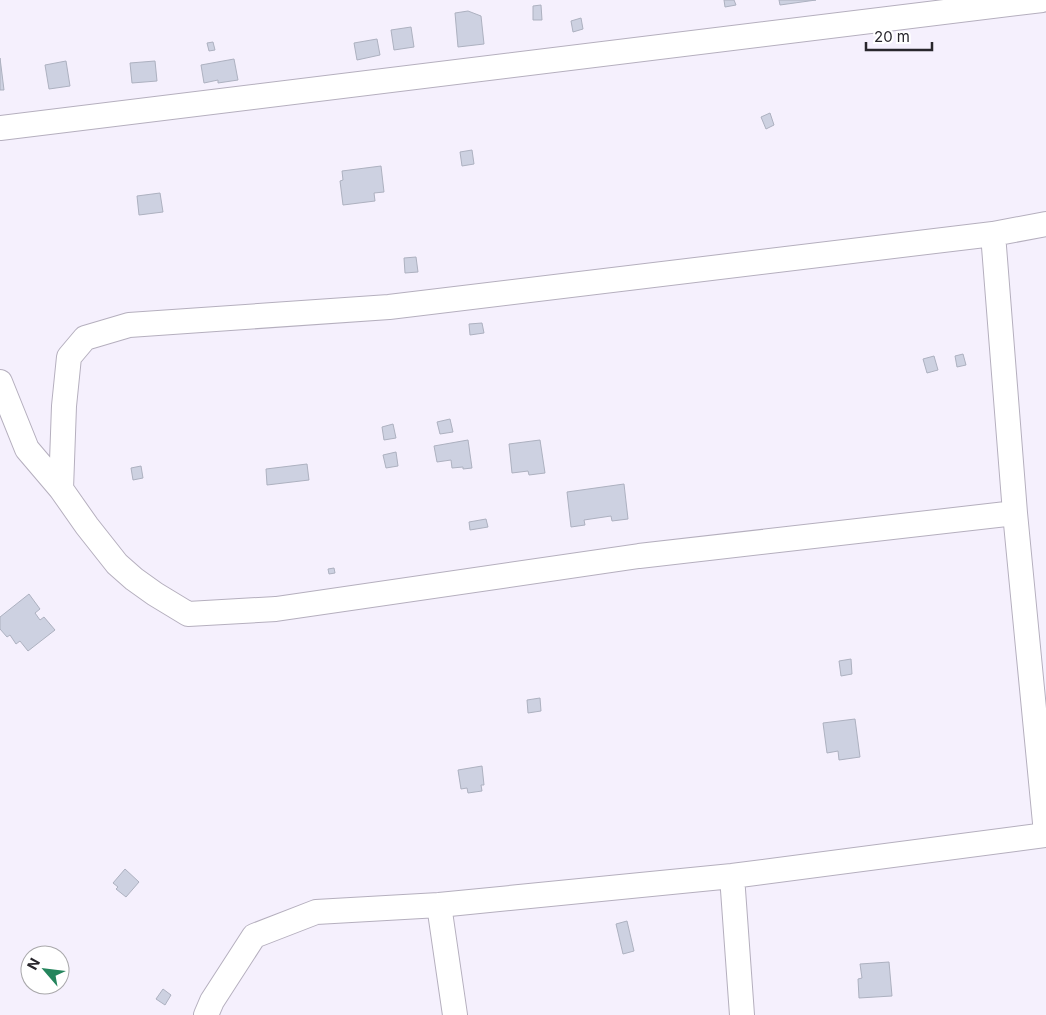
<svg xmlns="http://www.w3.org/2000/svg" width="1046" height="1015" viewBox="0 0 1046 1015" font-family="Inter,sans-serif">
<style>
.building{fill:#cdd1e1;stroke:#adb1c0}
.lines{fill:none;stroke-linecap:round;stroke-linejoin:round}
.minor-casing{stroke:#b5afbe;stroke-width:26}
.minor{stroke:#fff;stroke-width:24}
</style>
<rect width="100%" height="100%" fill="#f5f0fd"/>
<path class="building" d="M724,0H734L736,5L725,7Z
M779,0H816L780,5Z
M541,5L542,20H533V6Z
M468,11L481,16L484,44L458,47L455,13Z
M581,18L583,29L573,32L571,21Z
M411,27L414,47L394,50L391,30Z
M377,39L380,55L357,60L354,43Z
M213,42L215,50L209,51L207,43Z
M0,58L4,90H0Z
M234,59L238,80L218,83V80L204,83L201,65Z
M66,61L70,86L49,89L45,65Z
M155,61L157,81L132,83L130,63Z
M770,113L774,125L766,129L761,117Z
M472,150L474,164L462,166L460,152Z
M381,166L384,192L374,193L375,201L343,205L340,181L343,180L342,171Z
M160,193L163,212L139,215L137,196Z
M416,257L418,272L405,273L404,258Z
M482,323L484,333L470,335L469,324Z
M963,354L966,365L957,367L955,356Z
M934,356L938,370L927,373L923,359Z
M450,419L453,432L440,434L437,422Z
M393,424L396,438L384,440L382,427Z
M468,440L472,468L463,469V467L452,468L451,460L437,462L434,446Z
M540,440L545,473L529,475L528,471L512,473L509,444Z
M396,452L398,466L386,468L383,455Z
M307,464L309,480L267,485L266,469Z
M141,466L143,478L133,480L131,468Z
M624,484L628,519L612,521L611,516L584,520L585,525L571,527L567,492Z
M486,519L488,527L470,530L469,522Z
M334,568L335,573L329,574L328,569Z
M29,594L40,609L35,613L40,620L44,617L55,630L28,651L20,641L16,644L10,635L7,637L0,629V617Z
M851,659L852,674L841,676L839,661Z
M540,698L541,711L528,713L527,700Z
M855,719L860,757L839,760L838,751L827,753L823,723Z
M482,766L484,785H481L482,791L468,793L467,788L461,789L458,770Z
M125,869L139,882L126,897L116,889L118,887L113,883Z
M627,921L634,951L623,954L616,924Z
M889,962L892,996L859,998L858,979L862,978L860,964Z
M163,989L171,995L165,1005L156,999Z"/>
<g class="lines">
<g class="minor-casing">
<path id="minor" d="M0,128L1042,0
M993,234L1015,513L1046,833
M0,382L27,449L61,489
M1015,513L639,556L276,609L188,614L155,594L134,579L117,564L87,526L61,489L64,406L69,357L85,338L129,325L389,307L993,234L1046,224
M732,876L742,1015
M439,905L455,1015
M206,1015L212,1001L254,936L316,912L439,905L732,876L1046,835"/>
</g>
<use href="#minor" class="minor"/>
</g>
<g transform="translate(45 970) rotate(298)"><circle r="24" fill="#ffffff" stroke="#a9a8ab"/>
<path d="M0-4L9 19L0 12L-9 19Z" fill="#25855d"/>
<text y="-8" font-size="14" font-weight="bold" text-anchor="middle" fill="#28262c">N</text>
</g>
<path d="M866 42v8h66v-8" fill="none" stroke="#28262c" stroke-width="2.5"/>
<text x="874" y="42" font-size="15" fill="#28262c" stroke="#ffffff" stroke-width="4" paint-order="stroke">20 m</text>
</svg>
